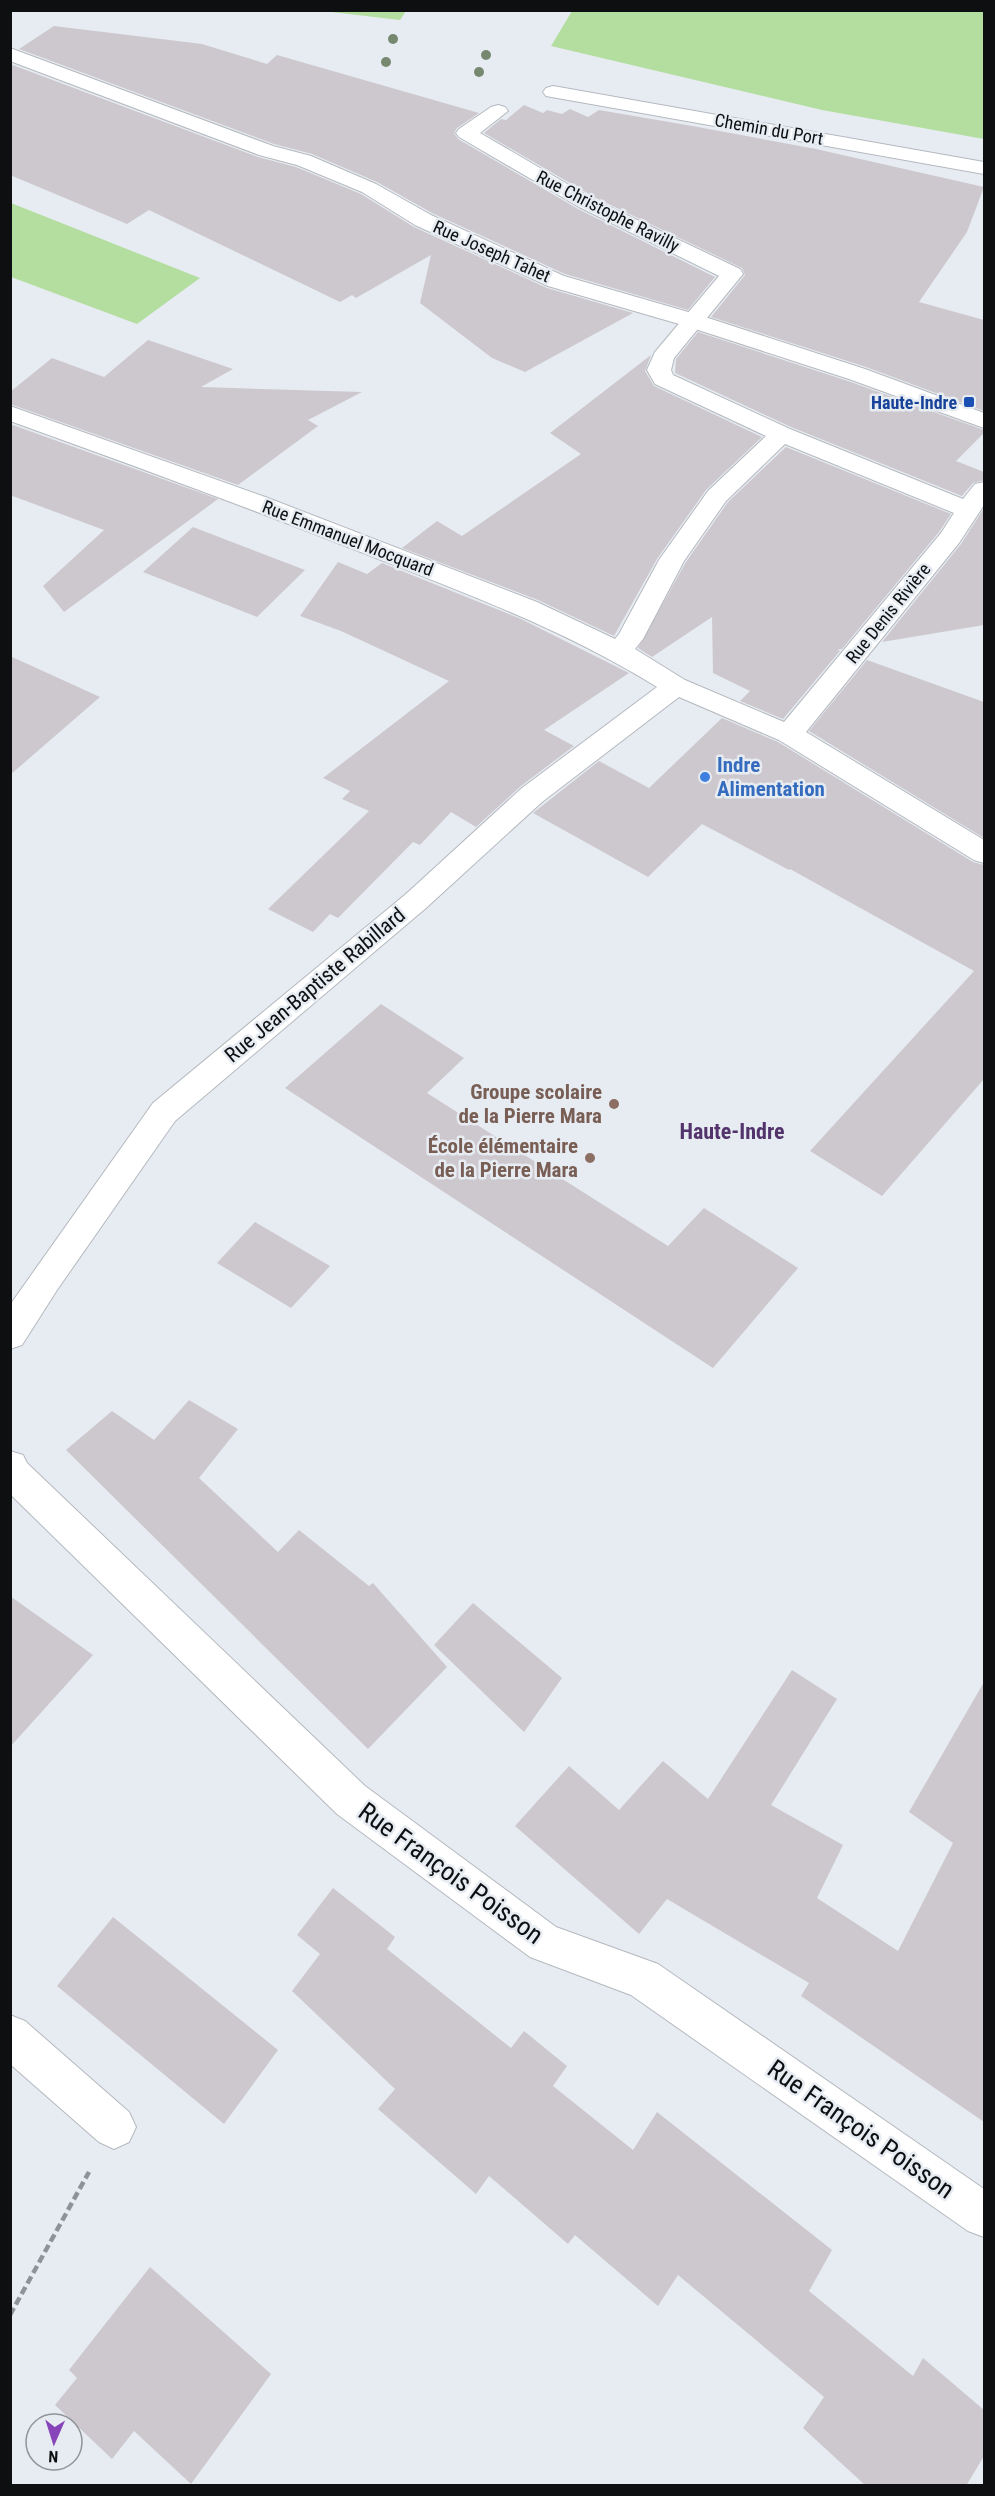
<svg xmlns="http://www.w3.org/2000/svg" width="995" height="2496" viewBox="0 0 995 2496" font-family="'Roboto Condensed',sans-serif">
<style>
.green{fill:#b4de9f}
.building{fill:#cdc8ce}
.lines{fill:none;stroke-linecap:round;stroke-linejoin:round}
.lane-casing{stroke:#b4b9bf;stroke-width:2}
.street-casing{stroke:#b4b9bf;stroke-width:2}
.secondary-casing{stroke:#b4b9bf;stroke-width:2}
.path{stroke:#8f9297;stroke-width:4.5;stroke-dasharray:8 4;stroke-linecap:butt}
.lane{fill:#fff;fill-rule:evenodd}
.street{fill:#fff;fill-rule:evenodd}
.secondary{fill:#fff;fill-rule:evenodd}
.tree{fill:#778871}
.transit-dot{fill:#1a4fb4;stroke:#e7ecf2;stroke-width:2}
.shop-dot{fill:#3f7fe0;stroke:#e7ecf2;stroke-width:2}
.education-dot{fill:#8d6e63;stroke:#e7ecf2;stroke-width:2}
.labels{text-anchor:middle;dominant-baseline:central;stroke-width:5;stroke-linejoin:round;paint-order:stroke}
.far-street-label{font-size:18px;fill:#0d0f11;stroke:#e7ecf2}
.far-transit-label{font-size:18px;font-weight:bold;fill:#164399;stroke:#e7ecf2;text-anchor:end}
.shop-label{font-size:21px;font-weight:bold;fill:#366cbe;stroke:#e7ecf2;text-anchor:start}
.street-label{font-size:21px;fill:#0d0f11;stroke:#e7ecf2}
.education-label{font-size:21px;font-weight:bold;fill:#785e54;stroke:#e7ecf2;text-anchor:end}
.neighbourhood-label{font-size:22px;font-weight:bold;fill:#53336c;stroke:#e7ecf2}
.near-street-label{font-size:26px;fill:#0d0f11;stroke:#e7ecf2}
</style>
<rect width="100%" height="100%" fill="#e7ecf2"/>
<path class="green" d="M323,11L406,10V11L400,20Z
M572,11H984V139L822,110L551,46Z
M10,203H11L200,278L137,324L11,277Z"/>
<path class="building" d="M54,26L202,44L267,64L277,55L479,113L457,128L454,133L458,139L578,209L715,277L688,310L565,274L432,213L377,182L312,154L274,144L19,49Z
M10,64L258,157L296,167L361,194L414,227L547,288L633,313L525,372L492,358L420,303L431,255L356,298L352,295L340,302L149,210L127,224L10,175Z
M524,105L543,113L547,110L562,114L570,109L588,117L599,110L698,127L816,149L984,187L967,232L919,302L984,320V411L866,367L711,317L745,275L742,268L594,197L484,133L501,119L506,120Z
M698,332L848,381L984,430V433L956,461L984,472V480L973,483L962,496L791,427L675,373L676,359Z
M148,340L233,369L201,387L362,392L308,420L318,426L238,485L10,404V392L52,358L104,377Z
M651,355L645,371L654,386L762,437L706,490L657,559L614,636L538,600L402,548L437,521L462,536L581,454L550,433Z
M10,424L149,474L218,499L64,612L43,586L104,530L10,495Z
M786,447L951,514L939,532L842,649L837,650L840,651L783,719L740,701L750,691L713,673L712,617L652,657L638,648L686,562L728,502Z
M984,508V625L882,642L961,544Z
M193,527L305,570L257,617L143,572Z
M338,562L367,574L382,563L521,619L629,673L544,730L574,746L521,786L476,827L451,812L420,845L413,842L338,918L330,914L313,932L268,909L369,811L342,799L350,791L323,778L449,681L341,631L300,616Z
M10,656L100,697L10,775Z
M867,660L984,702V838L809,731Z
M722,718L778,742L973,862L984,865V1079L882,1196L810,1151L974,971L790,869L789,870L702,824L648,877L533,813L599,761L649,788Z
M381,1004L464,1058L427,1093L668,1246L704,1208L798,1268L713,1368L285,1088Z
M255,1222L330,1266L291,1308L217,1263Z
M189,1400L238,1429L199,1478L278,1552L299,1530L369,1586L373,1583L447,1667L368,1749L66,1450L112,1411L154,1440Z
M10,1596L93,1655L10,1747Z
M473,1603L562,1678L524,1732L434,1645Z
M792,1670L837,1699L771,1805L843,1845L817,1898L898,1951L953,1843L909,1812L984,1682V2122L801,1996L809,1983L667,1899L639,1934L515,1826L569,1766L619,1810L663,1761L708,1799Z
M333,1888L395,1937L387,1949L511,2048L524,2031L567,2066L553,2086L633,2150L657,2112L832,2250L809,2291L913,2376L923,2358L984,2410V2456L966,2486H866L803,2428L824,2397L678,2275L658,2306L575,2235L568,2244L489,2176L476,2194L378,2109L395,2089L292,1991L320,1954L297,1935Z
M113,1917L278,2050L224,2124L57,1986Z
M150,2267L271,2374L191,2484L134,2431L112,2459L55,2405L77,2378L69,2370Z"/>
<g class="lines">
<g class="lane-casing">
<path id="lane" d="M553,86L984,162V174L546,96L543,92L546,88Z"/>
</g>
<g class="street-casing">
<path id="street" d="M498,105L505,107L508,111L480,133L593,199L740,269L743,274L674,358L671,370L673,375L790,429L963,499L975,484L984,482V505L959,543L806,732L984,840V863L974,860L779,740L679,697L542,802L426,908L175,1121L57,1290L22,1345L10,1349V1305L153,1103L406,894L522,788L657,687C570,633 476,597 381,560C258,511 135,466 10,421V406L268,498L537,602L615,639L619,634L659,560L708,491L766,436L655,384L647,370L655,352L719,276L579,207L459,137L456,133L459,129L491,107ZM785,444L954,513L941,533L784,722L685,680L635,649L643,639L684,561L726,501Z
M10,1451L23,1455L27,1463L365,1786L556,1927L658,1964L984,2189V2237L968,2231L631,1995L530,1957L337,1814L10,1494Z
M10,2015L25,2021L129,2112L136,2127L129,2142L114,2149L99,2142L10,2064Z"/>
</g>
<g class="secondary-casing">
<path id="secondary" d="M10,48L273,146L311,156L376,184L431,215L564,276L702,316L865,369L984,413V428L849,379L686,326L548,286L415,225L362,192L297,165L259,155L10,61Z"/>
</g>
<path class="path" d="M10,2315L89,2172"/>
<use href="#lane" class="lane"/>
<use href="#street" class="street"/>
<use href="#secondary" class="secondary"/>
</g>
<g class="tree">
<circle cx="393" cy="39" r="5"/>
<circle cx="486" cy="55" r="5"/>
<circle cx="386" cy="62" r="5"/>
<circle cx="479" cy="72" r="5"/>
</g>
<rect class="transit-dot" x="963" y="396" width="12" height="12" rx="3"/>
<circle class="shop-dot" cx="705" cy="777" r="6"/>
<g class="education-dot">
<circle cx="614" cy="1104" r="6"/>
<circle cx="590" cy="1158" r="6"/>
</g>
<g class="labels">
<g class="far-street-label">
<text transform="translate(769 129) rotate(10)">Chemin du Port</text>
<text transform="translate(608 211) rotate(27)">Rue Christophe Ravilly</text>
<text transform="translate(492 251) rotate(24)">Rue Joseph Tahet</text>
<text transform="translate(348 538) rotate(21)">Rue Emmanuel Mocquard</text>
<text transform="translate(888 613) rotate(-51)">Rue Denis Rivière</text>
</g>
<g class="far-transit-label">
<text x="957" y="402">Haute-Indre</text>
</g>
<g class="shop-label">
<text x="717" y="765">Indre<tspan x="717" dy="24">Alimentation</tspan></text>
</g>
<g class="street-label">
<text transform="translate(315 985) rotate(-40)">Rue Jean-Baptiste Rabillard</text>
</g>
<g class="education-label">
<text x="602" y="1092">Groupe scolaire<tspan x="602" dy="24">de la Pierre Mara</tspan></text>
<text x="578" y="1146">École élémentaire<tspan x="578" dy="24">de la Pierre Mara</tspan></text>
</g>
<g class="neighbourhood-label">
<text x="732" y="1131">Haute-Indre</text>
</g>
<g class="near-street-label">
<text transform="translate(451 1873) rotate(36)">Rue François Poisson</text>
<text transform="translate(861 2129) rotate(35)">Rue François Poisson</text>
</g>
</g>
<rect width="995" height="2496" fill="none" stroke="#0d0f11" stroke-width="24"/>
<g transform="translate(54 2442) rotate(183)"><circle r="28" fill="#e7ecf2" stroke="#909498" stroke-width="1.5"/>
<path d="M0-4.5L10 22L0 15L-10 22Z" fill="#8845b9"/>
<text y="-9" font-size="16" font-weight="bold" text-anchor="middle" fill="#0d0f11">N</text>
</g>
</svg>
